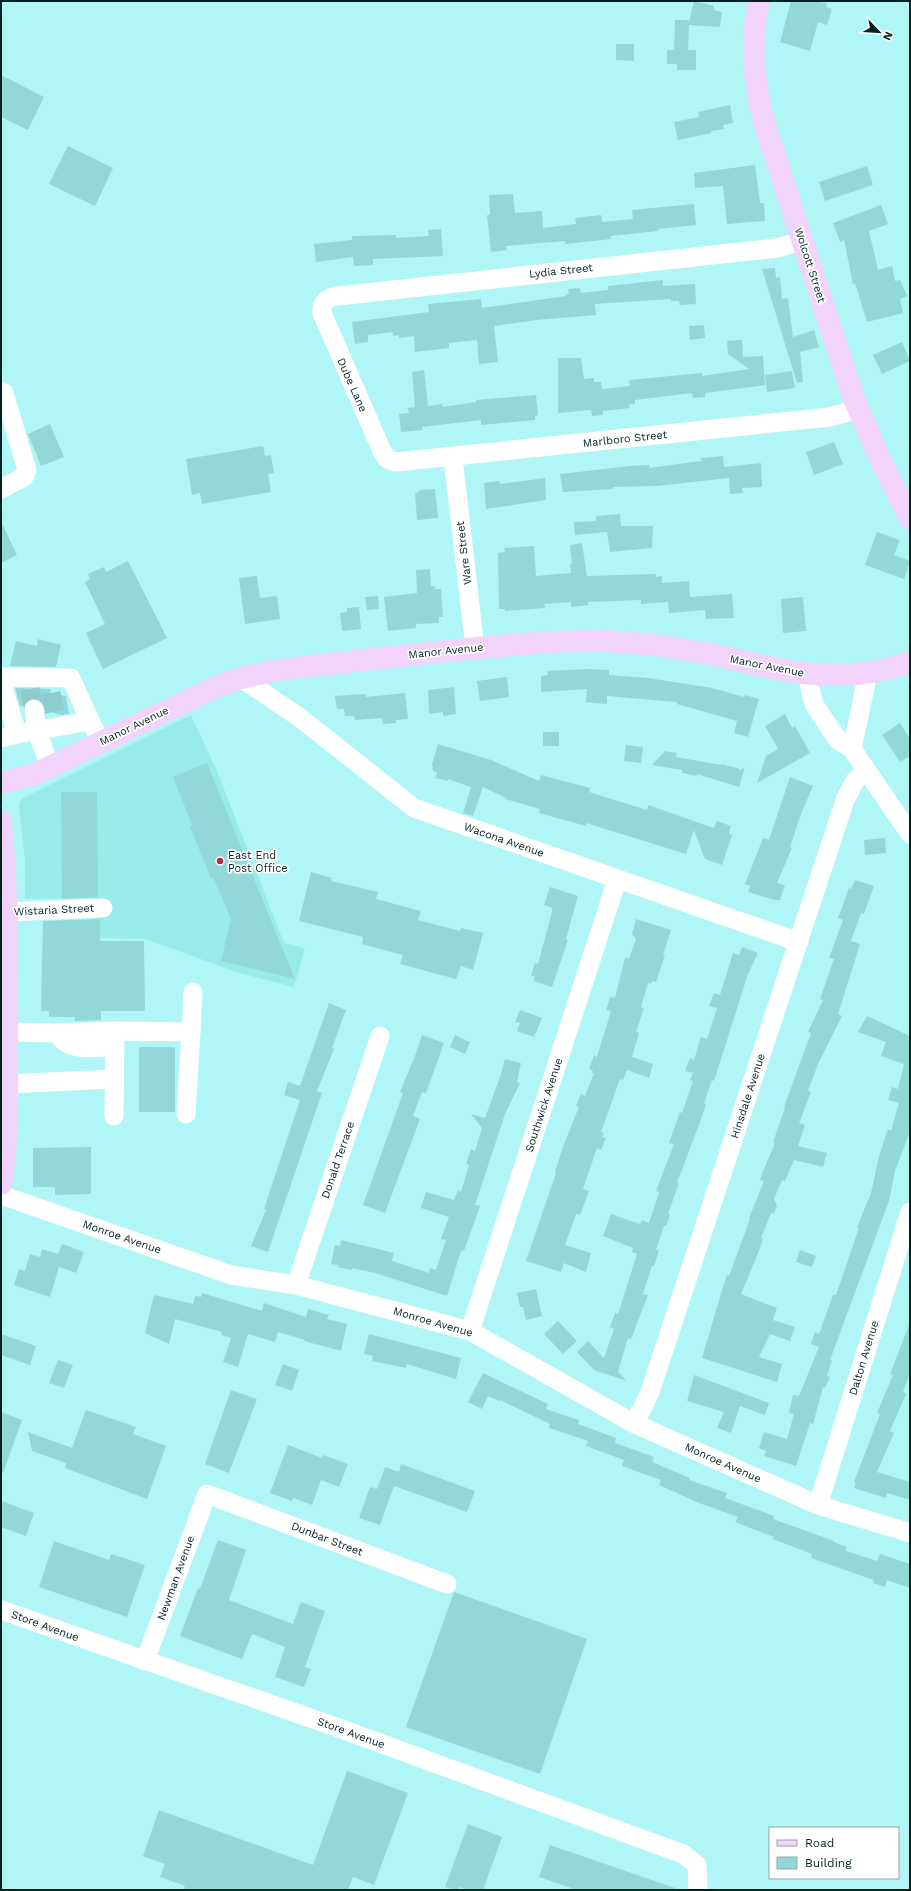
<svg xmlns="http://www.w3.org/2000/svg" width="911" height="1891" viewBox="0 0 911 1891" font-family="'Work Sans',sans-serif">
<style>
.built{fill:#99eaeb}
.building{fill:#93d8d9}
.lines{fill:none;stroke-linecap:round;stroke-linejoin:round}
.minor-tunnel{stroke:#8dcbcc;stroke-width:19;stroke-dasharray:19 10;stroke-linecap:butt}
.minor{stroke:#fff;stroke-width:19}
.major{stroke:#f1d3fc;stroke-width:22}
.poi-dot{fill:#bb2a42;stroke:#fff;stroke-width:1.5}
.labels{text-anchor:middle;dominant-baseline:central;stroke-width:3.5;stroke-linejoin:round;paint-order:stroke}
.street-label{font-size:11px;fill:#032121;stroke:#fff}
.poi-label{font-size:11px;fill:#032121;stroke:#fff;text-anchor:start}
</style>
<rect width="100%" height="100%" fill="#b0f6f7"/>
<path class="built" d="M191,715L217,771L284,943L305,948L294,987L236,972L146,939L96,938L95,898L25,899V861L19,806L20,801L23,798Z"/>
<path class="building" d="M694,1L714,6V10L722,12L720,27L689,25L688,50H696V70H677V64H667V50H674L675,20H689V23Z
M791,1H817L827,4L826,7L832,9L827,25L818,22L810,51L780,42Z
M616,44H634V61L616,60Z
M1,75L44,97L28,130L1,117Z
M730,105L733,123L723,125L724,129L711,131V133L678,140L674,122L699,117L698,112Z
M68,146L113,168L95,206L49,184Z
M755,165L760,203H764L765,221L727,224L723,186L695,188L694,173Z
M867,166L873,185L825,201L819,182Z
M513,194L515,213L542,211L543,228L576,224L575,218L601,215L602,222L633,219L632,210L694,204L696,225L658,229V231L611,236V239L565,244V241L506,246L507,250L491,252L487,215H490L489,195Z
M881,205L888,224L869,231L878,270L892,266L895,281L900,280L907,296L900,299L903,313L867,322L855,283L853,284L844,240L840,242L833,223Z
M441,229L443,256L373,259V265L354,266L353,257L316,262L314,244L352,240V236L396,235V238L429,236L428,230Z
M775,268L776,278L780,277L782,299L788,298L793,337L814,330L819,347L800,352L803,382L797,383L762,269Z
M663,280V286L695,284L696,304L680,305L679,301H671V299L595,304L596,315L536,320L494,326L498,362L479,364L477,340L449,343V348L415,352L414,336L399,338V335L393,336V332L368,335V342L355,344L352,322L429,312L428,304L481,299L482,308L566,296V294H569L568,289L580,288L581,293L608,290V286Z
M704,325L705,338L690,340L689,326Z
M742,340L743,357L763,356L765,385L705,393V397L693,398L692,393L635,400V404H629L630,408L603,411V415L592,416L591,410L558,413V358H581L584,379L594,378V382H601L602,389L630,386L629,380L702,373V376L749,369L728,354L727,341Z
M902,342L910,361L882,374L873,355Z
M424,370L428,406L442,404L443,407L476,402V400L536,395L538,415L535,416V420L481,425V420L422,427L423,430L401,432L399,414L409,413L408,408L415,407L412,372Z
M792,371L795,388L767,392L765,375Z
M50,424L64,457L41,466L28,434Z
M834,442L843,464L814,475L806,452Z
M263,446L265,456L271,455L274,473L268,474L271,492L202,504L200,493L192,495L186,459Z
M723,456L724,467L761,463L762,487L742,488L743,493L730,494L729,478L657,486L613,487V489L563,492L560,474L630,466L649,465V468L701,461V458Z
M545,478L546,500L486,509L484,483L499,481L500,484Z
M435,489L438,518L417,520L415,493L419,492V490Z
M620,514L621,526H653L652,548L610,552L607,532L575,535L574,522L596,521V516Z
M1,521L17,555L1,563Z
M877,532L900,540L894,555L910,561L904,579L865,565Z
M582,543L587,576L656,574V577L662,576V583L689,581L690,597L732,594L734,618L706,619L705,610L669,613L668,602L641,604V600L588,602V605L571,607V602L544,604L545,608L505,611V609H499L498,553L505,552L504,548L534,546L536,576L571,573L570,564H572L570,545Z
M128,561L167,638L103,669L86,633L105,624L85,582L90,579L88,574L104,567L106,572Z
M430,569L431,586H435V589H441L443,617H439V623L416,624V628L388,631L384,597L417,593L416,570Z
M257,576L260,598L277,596L280,619L245,624L239,578Z
M378,596L379,609L367,610L365,597Z
M803,597L806,631L783,633L781,599Z
M359,607L361,629L342,631L340,613L347,612V608Z
M38,639L61,645L56,667L10,666L16,641L37,646Z
M589,669L609,670V675L648,678L712,688L744,697L745,695L759,699L748,737L734,733L737,721L677,704V702L607,696V704L593,703L586,702L587,689L541,692V676L548,675L547,671Z
M507,677L509,697L480,701L477,681Z
M454,687L456,714L443,716V712L429,714L428,690Z
M15,688L51,689L50,693L66,696L69,714L62,715L45,711L43,703L38,699L28,700L24,707L20,706Z
M405,693L408,719L396,720V723L383,724L382,718L355,720L354,716H345L344,709H337L335,696L366,694V697Z
M785,714L792,728L795,726L810,753L757,783L766,756L778,749L765,726Z
M900,723L910,739V756L900,762L882,735Z
M543,732H559V746H543Z
M438,744L491,760L539,781L541,775L590,788L589,792L647,810L648,805L714,828L717,821L731,826L729,833L732,835L722,865L705,859L694,830L686,854L586,823V826L539,813L540,809L505,799L506,798L483,787L473,816L463,813L471,787L448,779V781L435,778L437,772L433,771L432,764Z
M626,745L643,747L641,763L624,761Z
M665,751L677,753L676,757L721,765V764L740,769L739,771L745,767L739,787L697,774V776L682,773V770L652,765Z
M207,763L278,938L295,979L221,961L231,919L213,877L211,878L190,827L192,825L173,777Z
M790,777L813,786L801,814L790,847L792,848L777,883L785,885L780,900H774L748,892L750,886L745,884L763,838L769,840Z
M61,792H97L98,897L62,899Z
M885,838L886,853L865,855L864,840Z
M311,872L332,878L331,881L378,892L376,899L421,911L418,920L460,931L461,928L483,933L473,970L461,966L456,979L400,964L403,955L362,944L363,937L299,921Z
M855,880L874,886L864,914L861,913L851,941L860,944L838,1014L842,1016L818,1064L808,1091L811,1092L799,1123L805,1125L798,1146L827,1153L823,1167L794,1160L785,1181L782,1180L774,1199L777,1205L774,1214L771,1213L761,1238H763L759,1251L741,1294L777,1308L773,1320L795,1327L790,1341L770,1334L759,1357L782,1364L777,1382L702,1358L722,1290L727,1275L729,1276L750,1219L749,1218L764,1181L760,1180L762,1174L775,1143L773,1142L785,1108L784,1107L811,1033L808,1032L823,1000L820,999L834,959L829,958L843,920L838,918L849,888L851,889Z
M550,887L578,896L566,939L568,940L552,987L534,981L535,977L531,975L535,963L538,964L552,912V908L544,905Z
M100,919V941H144L145,1011H101V1020L75,1021V1017H49V1011H41L43,921Z
M636,919L671,930L663,955L665,956L656,982L652,981L651,984L648,983L641,1007L644,1008L636,1032L639,1033L632,1057L653,1064L649,1078L627,1070L623,1080L620,1079L601,1132L604,1133L602,1137L606,1138L601,1150L597,1148L583,1189L589,1191L580,1215L576,1214L565,1245L591,1253L586,1272L564,1263L561,1272L526,1261L556,1173L555,1172L564,1144L579,1107L576,1106L581,1094L585,1096L594,1073H592L593,1071L589,1069L594,1055L597,1057L611,1011L606,1010L610,997L615,998L625,958L629,959L636,939L632,934Z
M742,947L758,953L748,974L714,1081L712,1080L704,1103L706,1104L702,1117L677,1183H679L668,1214L670,1215L666,1226H664L656,1250H659L654,1266H652L643,1294L648,1295L631,1339L628,1338L618,1372L627,1381L594,1370L577,1352L588,1341L604,1358L614,1329L610,1327L615,1313L618,1314L637,1254L632,1252L633,1248L603,1236L611,1214L640,1224L642,1220L649,1223L659,1192L656,1191L674,1144L669,1143L680,1112L682,1113L693,1081L690,1080L693,1073L685,1071L690,1058L694,1060L701,1037L707,1039L717,1008L709,1006L714,993L720,995L733,953L739,955Z
M329,1003L346,1010L332,1048L334,1049L317,1091L322,1093L268,1252L251,1246L266,1210L264,1209L300,1100L284,1095L288,1082L300,1086Z
M520,1010L542,1018L534,1037L517,1031L520,1023L515,1022Z
M867,1016L910,1036V1131L895,1171L889,1201L830,1360H832L827,1376L830,1377L825,1388L823,1387L813,1424L810,1423L796,1466L764,1456L766,1451L759,1448L764,1432L787,1439L794,1414L789,1413L793,1395L799,1396L819,1347L811,1344L815,1332L819,1334L833,1295H836L859,1228L857,1227L871,1193L879,1156L888,1129L891,1131L899,1103L888,1100L892,1087L898,1089L904,1064L881,1056L886,1042L858,1032Z
M422,1035L444,1043L426,1093L422,1092L413,1116L420,1119L385,1213L363,1205L403,1093L400,1092L415,1056Z
M455,1035L470,1042L465,1054L450,1047Z
M139,1047H175V1112H139Z
M505,1059L521,1063L517,1082L520,1083L505,1114L475,1205L480,1206L464,1251L462,1250L459,1257L447,1296L375,1273L352,1268V1270L338,1267V1265L331,1264L335,1245L340,1246L341,1240L394,1253L392,1261L429,1273L430,1268L436,1270L446,1240L441,1239L449,1217L421,1208L426,1192L454,1200L458,1190L461,1192L469,1165L466,1164L471,1149L475,1151L482,1128L471,1114L485,1118L500,1077Z
M91,1147V1194L55,1195V1187H33V1148Z
M62,1244L84,1252L76,1273L59,1267L50,1297L14,1285L19,1269L25,1271L30,1254L40,1257L42,1249L58,1254Z
M800,1250L816,1256L812,1267L796,1262Z
M536,1289L542,1316L526,1320L523,1307H520L517,1293Z
M202,1293L262,1311L264,1303L306,1317L308,1309L329,1315L327,1319L347,1324L341,1351L304,1341L305,1340L278,1332L275,1342L248,1334L238,1367L223,1362L231,1338L221,1335L222,1332L175,1319L169,1344L145,1333L154,1295L193,1304L195,1296L201,1297Z
M558,1321L577,1341L563,1354L544,1334Z
M909,1325H910V1373L903,1392L906,1394L890,1431L894,1433L877,1472L910,1482V1500L887,1493L886,1498L854,1488L856,1484L854,1482L880,1414L877,1413L893,1375L890,1374Z
M1,1334L36,1346L30,1365L1,1355Z
M369,1334L461,1358L456,1379L407,1364L406,1368L372,1361L373,1356L364,1354Z
M58,1360L73,1365L64,1388L49,1383Z
M283,1364L299,1370L292,1391L275,1385Z
M483,1373L548,1404L546,1409L579,1420L578,1424L616,1438L615,1443L654,1457L652,1462L690,1478L689,1480L727,1493L725,1498L774,1516L773,1519L834,1541L833,1542L847,1547L846,1551L877,1561L880,1554L910,1564V1588L887,1580L885,1587L873,1583L874,1580L811,1558L812,1554L773,1539L774,1537L735,1522L738,1517L699,1503L659,1485L661,1480L622,1466L624,1460L586,1446L588,1441L549,1428L550,1424L500,1400L499,1401L488,1396L482,1409L468,1402Z
M694,1375L769,1403L765,1415L740,1406L731,1433L717,1428L724,1412L687,1401Z
M231,1390L257,1399L229,1473L205,1464Z
M86,1410L136,1427L133,1434L166,1446L147,1499L65,1468L66,1463L32,1451L28,1432L72,1448Z
M1,1412L22,1420L3,1473H1Z
M288,1445L322,1458L323,1455L348,1464L339,1487L321,1480L312,1505L293,1498L292,1501L270,1493Z
M401,1464L475,1491L467,1512L394,1486L380,1525L359,1518L370,1487L377,1489L385,1467L399,1472Z
M1,1501L34,1513L26,1536L1,1527Z
M218,1540L246,1550L229,1600L293,1624L301,1602L325,1611L305,1667L311,1669L304,1687L275,1677L285,1647L252,1634L242,1659L180,1636L198,1588L200,1589Z
M54,1541L109,1560L111,1554L145,1565L127,1617L39,1587Z
M454,1592L587,1639L540,1774L406,1727Z
M347,1771L408,1793L374,1885L353,1877L348,1890H183L185,1886L160,1877L165,1864L143,1856L159,1810L313,1865Z
M468,1824L502,1837L483,1890H468L459,1887L458,1890H455L445,1887Z
M550,1845L675,1888L674,1890H577L539,1877Z"/>
<g class="lines">
<path class="minor-tunnel" d="M30,689L34,709
M51,693L55,713"/>
<path class="minor" d="M802,241L777,248L338,296C328,297 321,302 322,313L382,451L387,459L396,462L830,417L858,409
M1,391L4,393L27,470L24,477L1,489
M453,458L475,648
M808,674L811,694L815,706L838,740L852,749L910,834
M1,677L71,678L90,721L101,742
M241,678L299,717L414,808L799,942
M1,681L17,734L1,738
M34,709L37,731L50,767
M17,734L90,721
M852,749L868,673
M6,912L103,908
M7,1032L57,1033C68,1053 94,1047 114,1047
M191,1032L193,992
M57,1033L115,1031
M7,1084L114,1079
M114,1116L115,1031L191,1032L186,1114
M1,1195L231,1275L296,1285L470,1331L633,1423L818,1505L910,1533
M296,1285L380,1036
M470,1331L617,880
M633,1423L642,1409L650,1392L845,800L855,781L866,770
M818,1505L910,1212
M1,1610L336,1727L683,1854L697,1865L698,1890
M145,1661L207,1494L447,1584"/>
<path class="major" d="M759,1C749,45 754,86 766,129L854,399L882,463L910,519
M1,783L35,774L216,687L241,678L271,671C337,663 402,655 468,649C512,645 555,640 600,641C637,642 674,647 710,654C781,670 838,688 910,662
M1,822C8,891 7,962 7,1032C7,1082 9,1134 1,1184"/>
</g>
<circle class="poi-dot" cx="220" cy="861" r="4"/>
<g class="labels">
<g class="street-label">
<text transform="translate(810 265) rotate(72)">Wolcott Street</text>
<text transform="translate(561 271) rotate(-6)">Lydia Street</text>
<text transform="translate(352 385) rotate(66)">Dube Lane</text>
<text transform="translate(625 439) rotate(-6)">Marlboro Street</text>
<text transform="translate(464 553) rotate(-97)">Ware Street</text>
<text transform="translate(446 651) rotate(-6)">Manor Avenue</text>
<text transform="translate(767 666) rotate(11)">Manor Avenue</text>
<text transform="translate(134 726) rotate(-26)">Manor Avenue</text>
<text transform="translate(504 840) rotate(19)">Wacona Avenue</text>
<text transform="translate(54 910) rotate(-3)">Wistaria Street</text>
<text transform="translate(748 1096) rotate(-72)">Hinsdale Avenue</text>
<text transform="translate(544 1105) rotate(-72)">Southwick Avenue</text>
<text transform="translate(338 1160) rotate(-71)">Donald Terrace</text>
<text transform="translate(122 1237) rotate(19)">Monroe Avenue</text>
<text transform="translate(433 1322) rotate(16)">Monroe Avenue</text>
<text transform="translate(864 1358) rotate(-73)">Dalton Avenue</text>
<text transform="translate(723 1463) rotate(24)">Monroe Avenue</text>
<text transform="translate(327 1539) rotate(21)">Dunbar Street</text>
<text transform="translate(176 1578) rotate(-70)">Newman Avenue</text>
<text transform="translate(45 1626) rotate(20)">Store Avenue</text>
<text transform="translate(351 1733) rotate(20)">Store Avenue</text>
</g>
<g class="poi-label">
<text x="228" y="855">East End<tspan x="228" dy="13">Post Office</tspan></text>
</g>
</g>
<rect width="911" height="1891" fill="none" stroke="#032121" stroke-width="4"/>
<rect x="769" y="1827" width="130" height="52" fill="#ffffff" stroke="#9aa6a6"/>
<rect x="777" y="1840" width="20" height="6" fill="#f1d3fc" stroke="#9aa6a6"/>
<text x="805" y="1847" font-size="12" fill="#032121">Road</text>
<rect x="777" y="1857" width="20" height="12" fill="#93d8d9" stroke="#9aa6a6"/>
<text x="805" y="1867" font-size="12" fill="#032121">Building</text>
<g transform="translate(879 32) rotate(115)" stroke="#ffffff" stroke-width="3" paint-order="stroke">
<path d="M0-3L7 15L0 10L-7 15Z" fill="#032121"/>
<text y="-6" font-size="11" font-weight="bold" text-anchor="middle" fill="#032121">N</text>
</g>
</svg>
